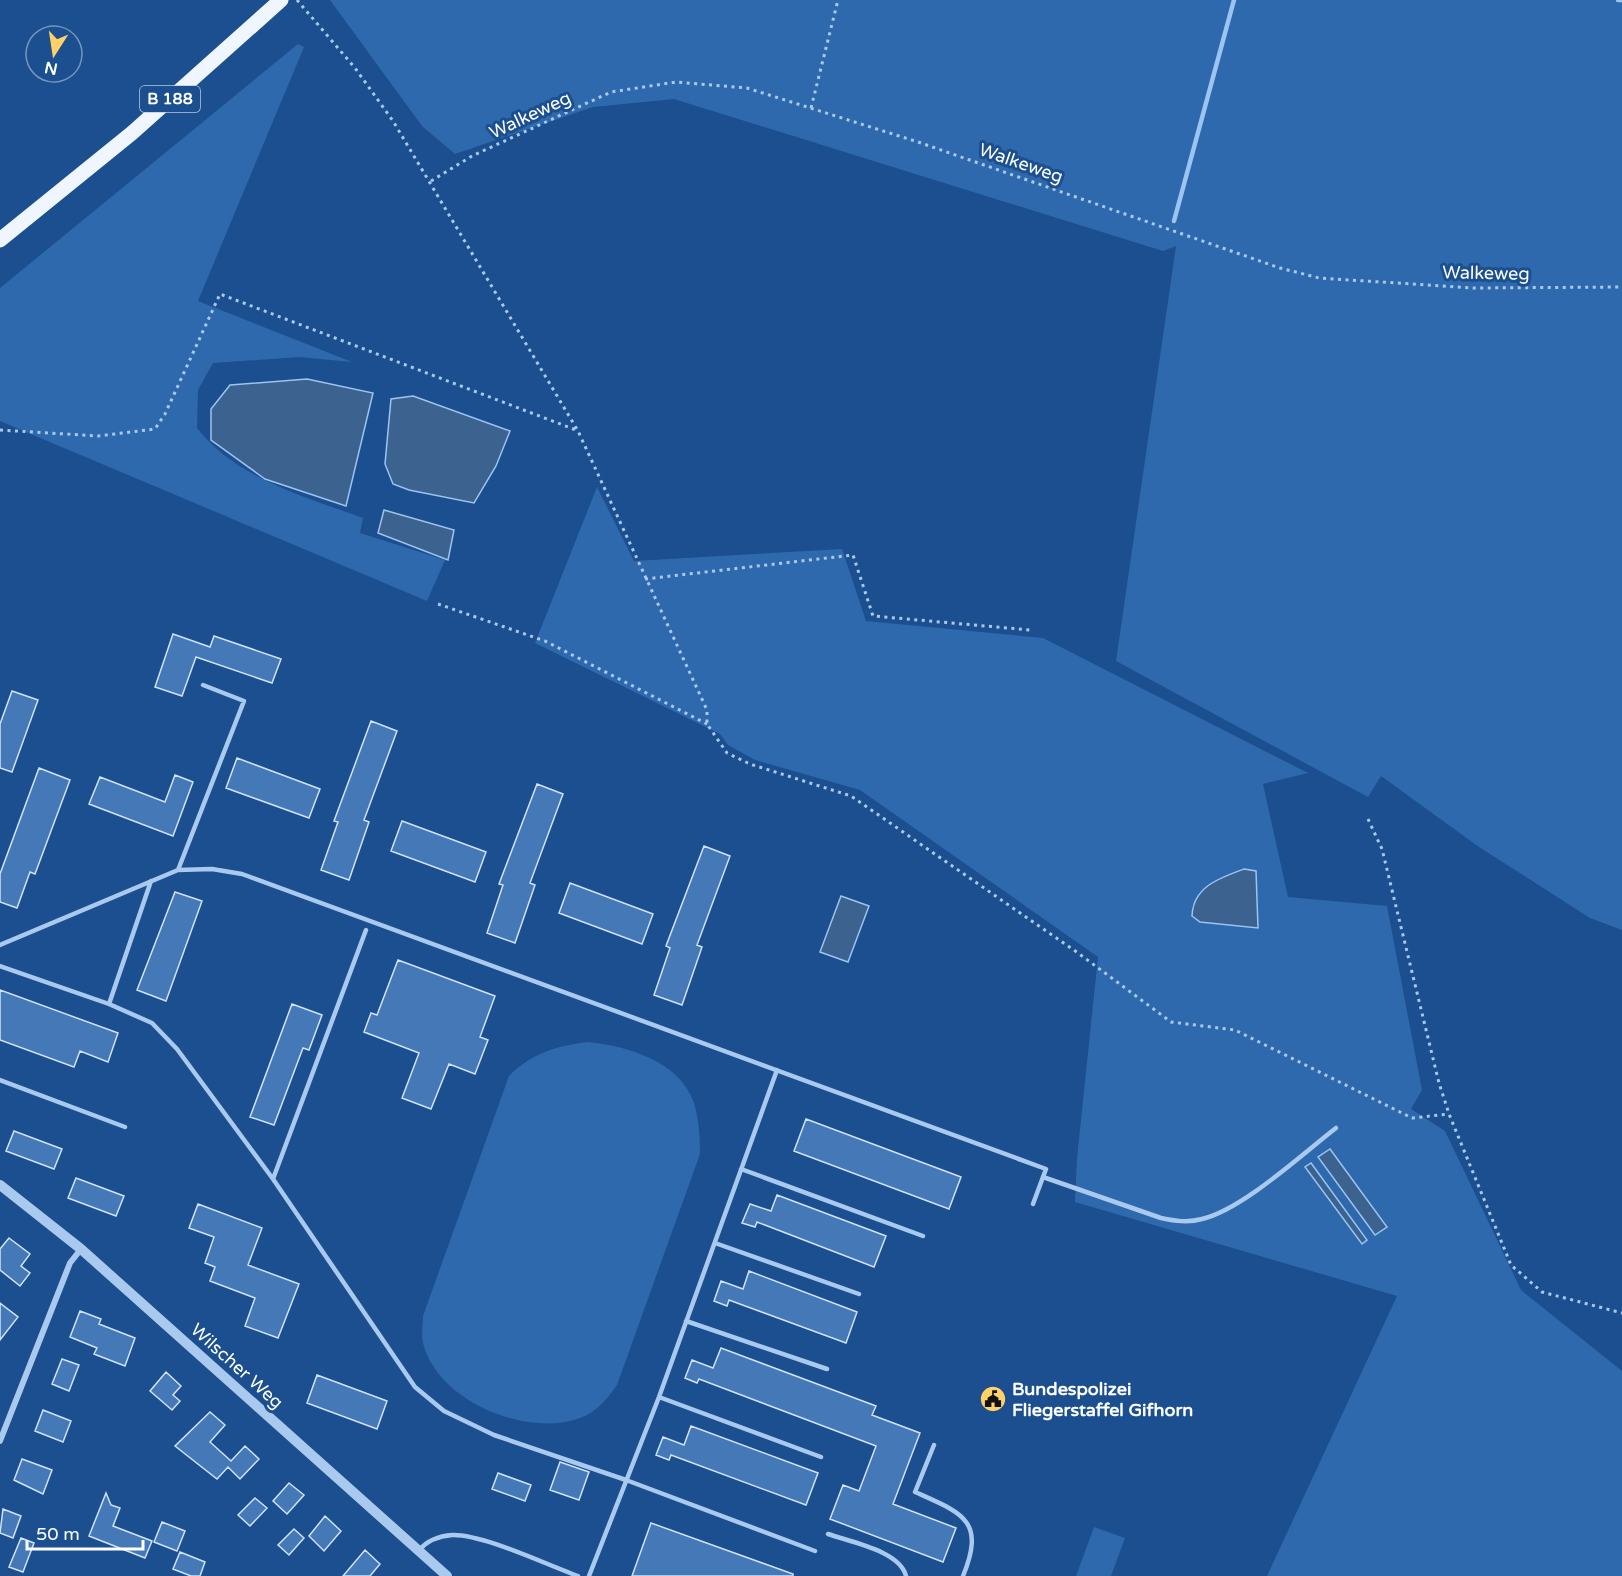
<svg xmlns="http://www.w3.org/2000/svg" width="1622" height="1576" viewBox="0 0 1622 1576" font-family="'Varela Round',sans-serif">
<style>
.green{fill:#2e69ad;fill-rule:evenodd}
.water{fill:#3c6290;stroke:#9cc4f0;stroke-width:1.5}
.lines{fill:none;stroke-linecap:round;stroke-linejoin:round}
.stream{stroke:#9cc4f0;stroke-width:4.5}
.building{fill:#4478b7;stroke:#cfe3fa;stroke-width:1.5}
.path{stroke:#a9c9ee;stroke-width:3;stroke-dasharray:3 4.5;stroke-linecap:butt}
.service{stroke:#a9c9ee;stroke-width:4.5}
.minor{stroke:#a9c9ee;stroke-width:6}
.tertiary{stroke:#a9c9ee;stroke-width:10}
.primary{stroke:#f0f6ff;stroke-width:15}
.labels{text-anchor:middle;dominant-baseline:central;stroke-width:6;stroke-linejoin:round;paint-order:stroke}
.shield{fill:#1b4f8f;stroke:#bbcadd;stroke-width:1.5}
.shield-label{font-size:16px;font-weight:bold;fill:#fff}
.street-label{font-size:18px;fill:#fff;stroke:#1b4f8f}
.poi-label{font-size:18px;font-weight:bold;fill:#fff;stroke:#1b4f8f;text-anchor:start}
</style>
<rect width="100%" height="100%" fill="#1b4f8f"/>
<path class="green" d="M330,0H1622V930L1590,918L1479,847L1381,776L1368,797L1116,661L1176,246L1163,251L674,99L593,107L455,154L422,126Z
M298,44L304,47L198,301L352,362L299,357L213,363L198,390L197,428C237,479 304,496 363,518L360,533L445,560L427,601L0,421V288Z
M597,487L634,561L842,549L866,621L1043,638L1308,773L1263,784L1288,897L1387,906L1422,1090L1411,1109L1445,1131L1521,1290L1622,1371V1576H1267L1397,1296L1075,1202L1077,1158L1098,957L860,790L755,760L728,745L720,734L535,643ZM1192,905L1257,928L1200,922L1192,916Z
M588,1042C627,1046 680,1061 694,1103C699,1120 700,1137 700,1154L617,1385C607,1399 597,1412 580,1418C527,1438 437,1401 423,1343C421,1335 423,1324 423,1316L509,1076C532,1053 556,1046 588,1042Z
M1094,1527L1125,1538L1111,1576H1076Z"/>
<path class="water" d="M307,379L373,393L346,506L265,479L211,440V409L230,385Z
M413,396L510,431L496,466L474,503L409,490L393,484L385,464L391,399Z
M384,510L454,530L448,560L378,533Z
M1244,869L1256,871L1258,928L1200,922L1192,916C1193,887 1219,878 1244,869Z
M841,896L869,906L848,962L820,952Z
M1330,1149L1387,1227L1375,1235L1318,1157Z
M1311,1163L1367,1240L1362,1244L1305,1167Z"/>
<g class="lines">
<path class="stream" d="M1618,0H1622
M1174,221L1234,0"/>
</g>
<path class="building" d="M173,634L210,647L214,636L281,659L272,683L196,657L182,696L155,687Z
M12,691L38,700L12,772L0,768V724Z
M371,721L397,731L364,820L369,822L349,880L321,870L338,822L334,821Z
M237,758L320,789L309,818L226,788Z
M39,768L70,780L35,874L30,872L17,908L0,902V874Z
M175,775L193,782L173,836L89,804L100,777L165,802Z
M537,784L563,794L530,883L535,885L515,943L487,933L503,885L499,884Z
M402,821L486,852L475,882L391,851Z
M704,846L730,856L697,945L702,947L682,1005L654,995L670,948L666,946Z
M570,883L653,914L642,944L559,913Z
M175,892L202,901L166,1001L137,990Z
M398,960L495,996L480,1037L488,1040L475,1074L449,1064L431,1109L402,1098L419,1053L364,1032L371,1013L377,1015Z
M0,990L118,1033L108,1062L80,1051L74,1067L0,1040Z
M292,1004L322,1015L309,1050L303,1048L274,1125L250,1117Z
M806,1119L961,1177L949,1209L794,1151Z
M14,1131L62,1149L54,1169L6,1151Z
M76,1178L124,1196L116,1216L68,1198Z
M777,1195L886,1236L874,1267L757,1222L755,1227L742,1223L750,1204L771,1211Z
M198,1204L262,1228L248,1265L299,1284L278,1338L245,1326L255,1298L210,1281L215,1267L205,1263L214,1237L189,1228Z
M9,1238L30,1254L21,1266L30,1273L20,1286L0,1270V1249Z
M749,1271L857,1312L846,1343L729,1300L727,1306L714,1301L721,1281L743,1289Z
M0,1303L18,1317L0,1340Z
M80,1311L101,1319L99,1324L135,1338L125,1366L94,1354L97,1348L70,1337Z
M721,1348L876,1406L872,1415L920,1433L893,1504L956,1528L943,1562L830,1519L843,1485L859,1491L876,1446L699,1379L697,1383L685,1378L692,1360L713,1368Z
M62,1359L79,1365L69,1391L52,1384Z
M166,1372L181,1386L173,1395L180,1401L172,1410L150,1391Z
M317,1375L387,1401L377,1429L307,1403Z
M43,1410L71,1421L63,1442L35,1431Z
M210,1412L225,1425L210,1442L231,1461L245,1446L259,1459L240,1479L228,1467L217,1479L175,1446Z
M691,1426L818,1473L806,1505L671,1455L669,1460L656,1455L663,1437L684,1445Z
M22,1459L52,1470L43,1494L14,1480Z
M560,1462L589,1472L579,1500L550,1490Z
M498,1473L531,1485L525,1501L492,1489Z
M289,1483L304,1495L287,1514L273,1501Z
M106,1493L111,1505L120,1508L113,1526L152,1541L145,1558L89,1536Z
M255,1498L267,1508L250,1526L238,1515Z
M3,1509L21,1516L13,1538L0,1533Z
M325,1516L341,1531L324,1551L309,1536Z
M162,1522L185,1531L177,1551L154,1542Z
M651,1523L793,1574V1576H632Z
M294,1529L304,1538L289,1555L278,1545Z
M21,1538L34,1543L23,1572L9,1567Z
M365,1550L380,1564L370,1576H343Z
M180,1552L205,1562L200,1576H191L173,1569Z"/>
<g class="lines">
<path class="path" d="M297,0L355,68L393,121L578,431L707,710V724L727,753L750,764L851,796L1078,953L1171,1022L1235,1030L1412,1118L1449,1114
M811,108L838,0
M431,181L472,156L611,92L676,82L747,88L918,142L1280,268L1319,278L1474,288L1622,287
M0,430L98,436L155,429L165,414L220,294L576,430
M645,579L853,555L873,616L1030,630
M438,604L545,641L707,724
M1368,819L1382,849L1439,1083L1449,1114L1511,1265L1542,1292L1622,1313"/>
<path class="service" d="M178,870L244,701L203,685
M0,945L178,870L212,869L242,874L1046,1169L1043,1177L1161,1218C1175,1221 1188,1223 1202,1219C1243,1209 1301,1155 1336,1128
M0,966L109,1004L152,1023L177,1049L273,1179L415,1387L444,1411L494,1435L626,1480L815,1551
M109,1004L151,881
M0,1080L125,1127
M741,1169L923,1236
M273,1179L366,930
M1033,1204L1043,1177
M715,1243L859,1294
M686,1321L827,1369
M659,1397L821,1457
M934,1445L915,1492C962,1513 986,1520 963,1576
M828,1534C851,1542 900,1551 906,1576
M419,1550C428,1540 438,1536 452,1535C483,1534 547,1565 578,1576
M589,1576L659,1397L777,1070"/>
<path class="minor" d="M0,1441L70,1263L81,1249"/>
<path class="tertiary" d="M0,1185L81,1249L447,1576"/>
<path class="primary" d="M0,240L132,133L281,0"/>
</g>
<defs>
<g id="civic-disc" transform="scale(1.35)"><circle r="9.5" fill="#ffd166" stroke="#1b4f8f"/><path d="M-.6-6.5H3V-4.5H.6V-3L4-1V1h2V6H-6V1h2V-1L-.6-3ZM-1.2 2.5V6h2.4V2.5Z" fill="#111"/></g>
</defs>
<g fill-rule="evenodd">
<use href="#civic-disc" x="993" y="1399"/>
</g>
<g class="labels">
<rect class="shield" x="140" y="86" width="60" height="26" rx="4.5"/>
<g class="shield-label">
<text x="170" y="99">B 188</text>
</g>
<g class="street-label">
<text transform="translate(530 115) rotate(-25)">Walkeweg</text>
<text transform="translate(1021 163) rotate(19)">Walkeweg</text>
<text transform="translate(1486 273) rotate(1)">Walkeweg</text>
<text transform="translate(237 1366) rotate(42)">Wilscher Weg</text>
</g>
<g class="poi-label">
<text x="1012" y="1389">Bundespolizei<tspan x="1012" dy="21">Fliegerstaffel Gifhorn</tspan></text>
</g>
</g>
<g transform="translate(54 54) rotate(192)"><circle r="28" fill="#1b4f8f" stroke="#7695bc" stroke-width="1.5"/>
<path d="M0-4.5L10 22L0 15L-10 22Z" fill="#ffd166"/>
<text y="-9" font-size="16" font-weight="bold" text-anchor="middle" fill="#ffffff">N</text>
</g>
<path d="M27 1540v9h116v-9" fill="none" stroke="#ffffff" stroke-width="3"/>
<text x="36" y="1540" font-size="18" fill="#ffffff" stroke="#1b4f8f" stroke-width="4.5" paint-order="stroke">50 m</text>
</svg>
